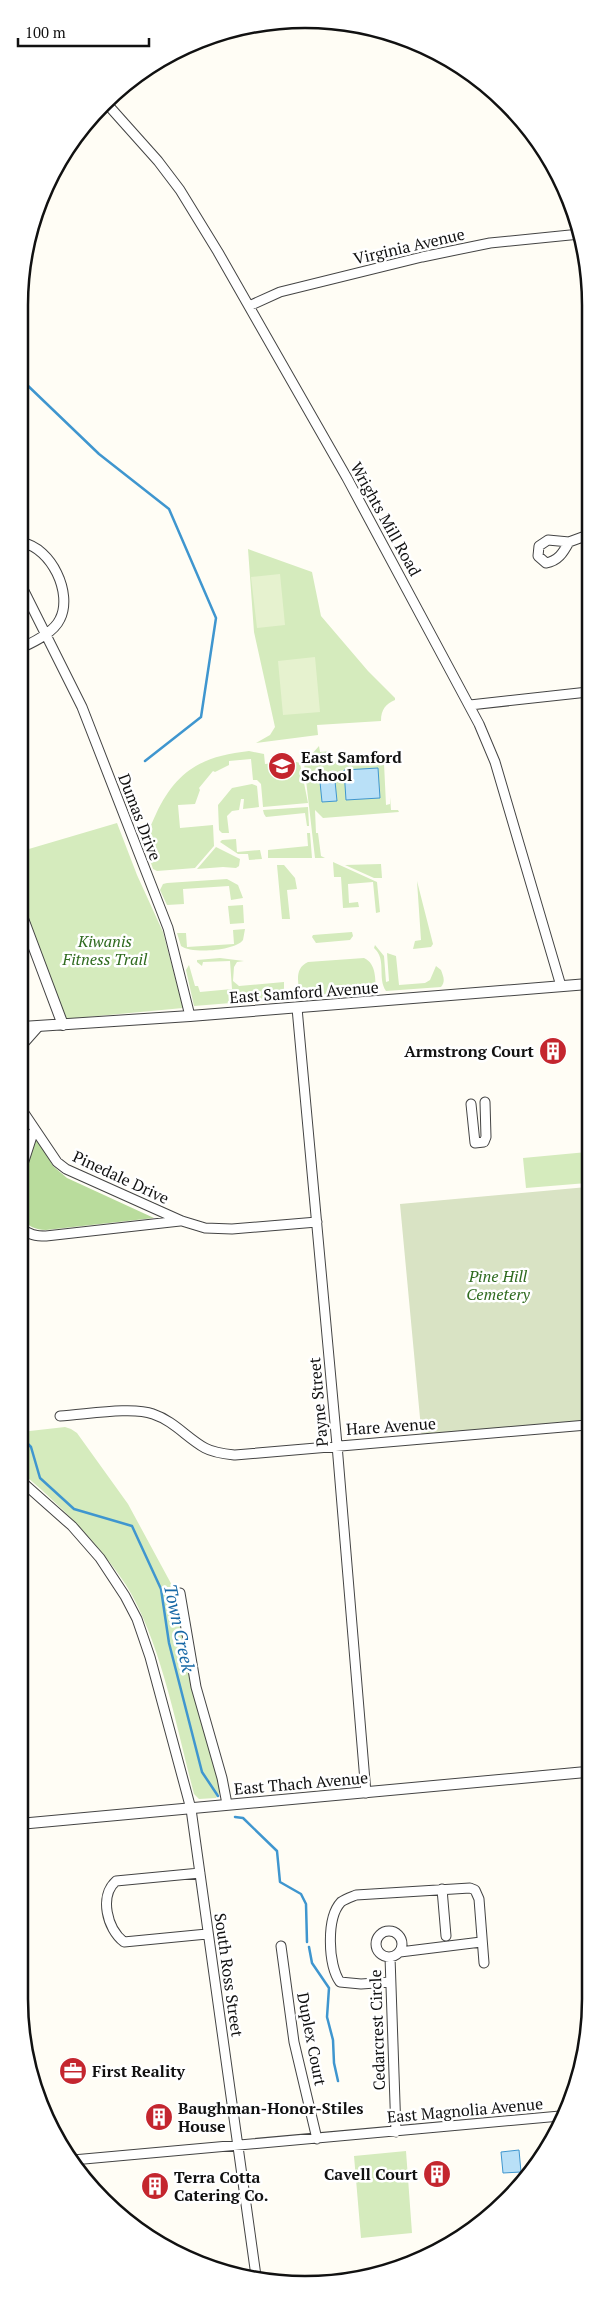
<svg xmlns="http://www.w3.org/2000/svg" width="610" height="2303" viewBox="0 0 610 2303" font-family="'PT Serif',serif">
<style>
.green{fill:#d5ebbd}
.forest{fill:#b9dc9c}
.cemetery{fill:#d9e3c4}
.pitch{fill:#e6f2cf}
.water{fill:#b9e0f7;stroke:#3f96cf}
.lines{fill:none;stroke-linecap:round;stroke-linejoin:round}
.stream{stroke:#3f96cf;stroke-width:2.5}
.minor-casing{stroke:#444;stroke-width:11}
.tertiary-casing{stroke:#444;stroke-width:12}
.minor{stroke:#fff;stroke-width:9}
.tertiary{stroke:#fff;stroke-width:10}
.labels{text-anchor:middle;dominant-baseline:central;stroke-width:5;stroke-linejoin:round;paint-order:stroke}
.street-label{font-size:16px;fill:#111;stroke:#fff}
.poi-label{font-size:16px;font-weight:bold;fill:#111;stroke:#fff;text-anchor:start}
.park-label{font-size:16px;font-style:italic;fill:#2f6b1f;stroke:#fff}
.water-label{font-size:18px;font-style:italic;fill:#1768a6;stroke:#fff}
.rim{fill:none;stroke:#111;stroke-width:2.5}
</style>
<rect width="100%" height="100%" fill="#fffdf5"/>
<path class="green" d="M248,549L312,572L321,616L368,671L395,698V700C386,704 381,709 381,721L317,725L318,735L256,743L270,735L275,727L254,632Z
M319,746L320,752L331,751L332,762L376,759L384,763L386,805L390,804V797L391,810H398L399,812L323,818L315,810L316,833H318L321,856L325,858H315L304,763Z
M249,751L264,754L265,764L293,761L300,763L308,803L263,807L261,784L257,780H253L251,759L229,761V765L215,772L213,771L199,788L200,790L195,804L178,805L180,828L213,825L214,846L195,868L157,871L153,869C151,862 147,854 146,847C145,836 152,823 156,814C176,771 202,756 249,751Z
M252,784L257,786L259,807L243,809L244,799H241L239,810L232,811L227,816L229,833H222L219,830L218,805L232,788Z
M308,807L309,826H307L305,813L266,817L264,814L263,810Z
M117,823L137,875L163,932L183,1008L66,1019L22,901V851Z
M307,833H310L312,858H268V850L308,846Z
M236,839L237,852L260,850L262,859L249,860L248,854H238L220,842L222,840Z
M216,847L240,859L239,866L236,868L223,867L197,869Z
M333,862L377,882L380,912L376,913L373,882L348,884L349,903L358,902L359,907L343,908L341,877H334Z
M381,864L382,878H374L345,865Z
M277,865H284L295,878L297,889L287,890L290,919H282Z
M227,879L238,885L243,898L231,900L229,886L183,889L184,904L167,905L160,890L163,884L167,883Z
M417,881L433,944L431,947L413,949L415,941L421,940Z
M243,905L244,923L230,924L228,906Z
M245,929L243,940C235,951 191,954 181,946L177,933H186L187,947L234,944L233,930Z
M352,932L353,936L350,940L316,943L312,937L313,935Z
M375,945L384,956L386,982L389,981L387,953L396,956L399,985L425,983L430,980L436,966L441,970C443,976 446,981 441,987L386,991C377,978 387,959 374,948Z
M220,958L244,961L237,962L234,967L233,981L239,986L284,982V997L279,999L194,1006L186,970L189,965L195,986H198L200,992L232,989L230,961L203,962L202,966L197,962V960Z
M364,958C377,964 375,980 376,992L300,998C299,984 293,969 308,962Z
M587,1152V1183L526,1188L523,1158Z
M65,1427L71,1429L77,1433L128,1504L174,1589L187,1660L219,1779L221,1791L216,1798L199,1799L194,1794C177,1730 161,1641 126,1585C99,1544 58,1503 20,1471L21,1432Z
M406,2151L412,2233L361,2238L354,2156Z"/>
<path class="forest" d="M36,1137L53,1166L67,1178L154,1218L46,1230C35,1230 29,1226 21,1219V1185Z"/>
<path class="cemetery" d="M587,1187V1425L422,1439L400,1204Z"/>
<path class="pitch" d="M280,574L285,625L257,628L251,577Z
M315,657L320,712L283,715L278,661Z"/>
<path class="water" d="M378,768L380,798L346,800L344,770Z
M335,781L337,801L322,802L320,782Z
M519,2150L521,2172L503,2173L501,2152Z"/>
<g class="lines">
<path class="stream" d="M24,382L99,454L169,509L216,618L201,717L145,761
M20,1436L31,1447L40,1478L74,1509L132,1526L161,1589L169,1643L202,1772L218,1796
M235,1817L243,1818L277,1851L280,1882L301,1894L306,1904L307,1942
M309,1947L312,1963L329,1988L327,2017L333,2040L334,2063L338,2081"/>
<g class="minor-casing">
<path id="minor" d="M108,105L158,161L180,190L218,252L347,478L479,724L495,762L561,986
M249,306L280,292L422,257L490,243L580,234
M548,540L569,542C563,553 558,561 546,563L538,556L539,546Z
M569,542L588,535
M23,589L82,707L168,928L190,1016
M23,647C36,641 54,632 60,619C73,593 51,548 23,543
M470,705L588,692
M297,1008L337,1445L366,1793
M22,1045L38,1027
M471,1104L475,1143L484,1142L486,1137L485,1102
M22,1110L57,1162L66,1169L182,1221L205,1228L232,1229L317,1222
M21,1170L34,1130
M21,1228C29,1235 36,1236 46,1236L180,1221
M60,1416C84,1415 132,1406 153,1414C174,1421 187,1438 205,1448C214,1453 225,1454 235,1455L587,1425
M20,1480L72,1526L100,1558L125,1596L137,1619L150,1657L191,1809L256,2276
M180,1593L196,1687L222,1778L227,1804
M200,1873L116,1881C99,1896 107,1929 124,1942L207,1934
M442,1889L446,1936
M376 1944a13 13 0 1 1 26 0a13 13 0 1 1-26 0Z
M281,1946L294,2042L317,2139
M400,1952L481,1942
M390,1957L396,2132
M390,1982L361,1984L340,1982C328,1965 326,1918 341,1902C345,1899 351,1897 356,1895L470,1888L475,1890L479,1899L484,1963
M73,2160L560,2116"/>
</g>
<g class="tertiary-casing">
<path id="tertiary" d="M22,916L63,1025
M22,1027L190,1016L588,984
M19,1824L586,1772"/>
</g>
<use href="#minor" class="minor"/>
<use href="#tertiary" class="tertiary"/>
</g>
<defs>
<g id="school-disc" transform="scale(1.4375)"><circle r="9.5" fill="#c4262e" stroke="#fff"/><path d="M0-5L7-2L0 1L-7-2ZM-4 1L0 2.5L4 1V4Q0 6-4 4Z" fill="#fff"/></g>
<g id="building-disc" transform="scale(1.4375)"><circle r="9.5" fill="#c4262e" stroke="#fff"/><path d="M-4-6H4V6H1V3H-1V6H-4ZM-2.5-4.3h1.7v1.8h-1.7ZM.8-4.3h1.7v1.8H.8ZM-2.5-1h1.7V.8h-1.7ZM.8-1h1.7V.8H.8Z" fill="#fff"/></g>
<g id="office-disc" transform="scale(1.4375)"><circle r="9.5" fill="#c4262e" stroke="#fff"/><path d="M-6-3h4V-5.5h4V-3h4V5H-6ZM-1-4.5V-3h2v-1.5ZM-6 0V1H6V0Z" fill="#fff"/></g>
</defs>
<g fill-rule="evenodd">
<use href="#school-disc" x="282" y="766"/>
<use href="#building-disc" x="553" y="1051"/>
<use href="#office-disc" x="73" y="2071"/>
<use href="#building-disc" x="159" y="2117"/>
<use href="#building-disc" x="437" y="2174"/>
<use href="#building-disc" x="155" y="2186"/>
</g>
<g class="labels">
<g class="street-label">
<text transform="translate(409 246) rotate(-13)">Virginia Avenue</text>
<text transform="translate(386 519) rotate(61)">Wrights Mill Road</text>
<text transform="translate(140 817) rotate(69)">Dumas Drive</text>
<text transform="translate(304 992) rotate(-4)">East Samford Avenue</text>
<text transform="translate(121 1177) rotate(25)">Pinedale Drive</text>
<text transform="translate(318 1402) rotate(-95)">Payne Street</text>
<text transform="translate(391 1426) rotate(-4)">Hare Avenue</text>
<text transform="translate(301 1783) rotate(-5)">East Thach Avenue</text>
<text transform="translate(229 1975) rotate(82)">South Ross Street</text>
<text transform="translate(377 2030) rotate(-92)">Cedarcrest Circle</text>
<text transform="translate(312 2039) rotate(79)">Duplex Court</text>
<text transform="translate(465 2110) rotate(-5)">East Magnolia Avenue</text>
</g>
<g class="poi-label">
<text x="301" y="757">East Samford<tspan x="301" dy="18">School</tspan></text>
<text x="534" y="1051" text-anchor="end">Armstrong Court</text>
<text x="92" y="2071">First Reality</text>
<text x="178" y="2108">Baughman-Honor-Stiles<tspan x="178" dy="18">House</tspan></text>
<text x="418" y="2174" text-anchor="end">Cavell Court</text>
<text x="174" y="2177">Terra Cotta<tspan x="174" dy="18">Catering Co.</tspan></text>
</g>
<g class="park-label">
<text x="105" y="941">Kiwanis<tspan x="105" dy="18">Fitness Trail</tspan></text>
<text x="498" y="1276">Pine Hill<tspan x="498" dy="18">Cemetery</tspan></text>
</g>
<g class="water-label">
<text transform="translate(180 1628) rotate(78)">Town Creek</text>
</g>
</g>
<path d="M0 0H610V2303H0ZM305 28H305A277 277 0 0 1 582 305V1999A277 277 0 0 1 305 2276H305A277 277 0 0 1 28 1999V305A277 277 0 0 1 305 28Z" fill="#fff" fill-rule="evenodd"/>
<path class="rim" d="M305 28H305A277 277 0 0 1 582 305V1999A277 277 0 0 1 305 2276H305A277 277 0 0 1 28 1999V305A277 277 0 0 1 305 28Z"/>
<path d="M18 38v8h131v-8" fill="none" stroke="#111111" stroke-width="2.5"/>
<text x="25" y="38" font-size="15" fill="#111111" stroke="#ffffff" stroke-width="4" paint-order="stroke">100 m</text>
</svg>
